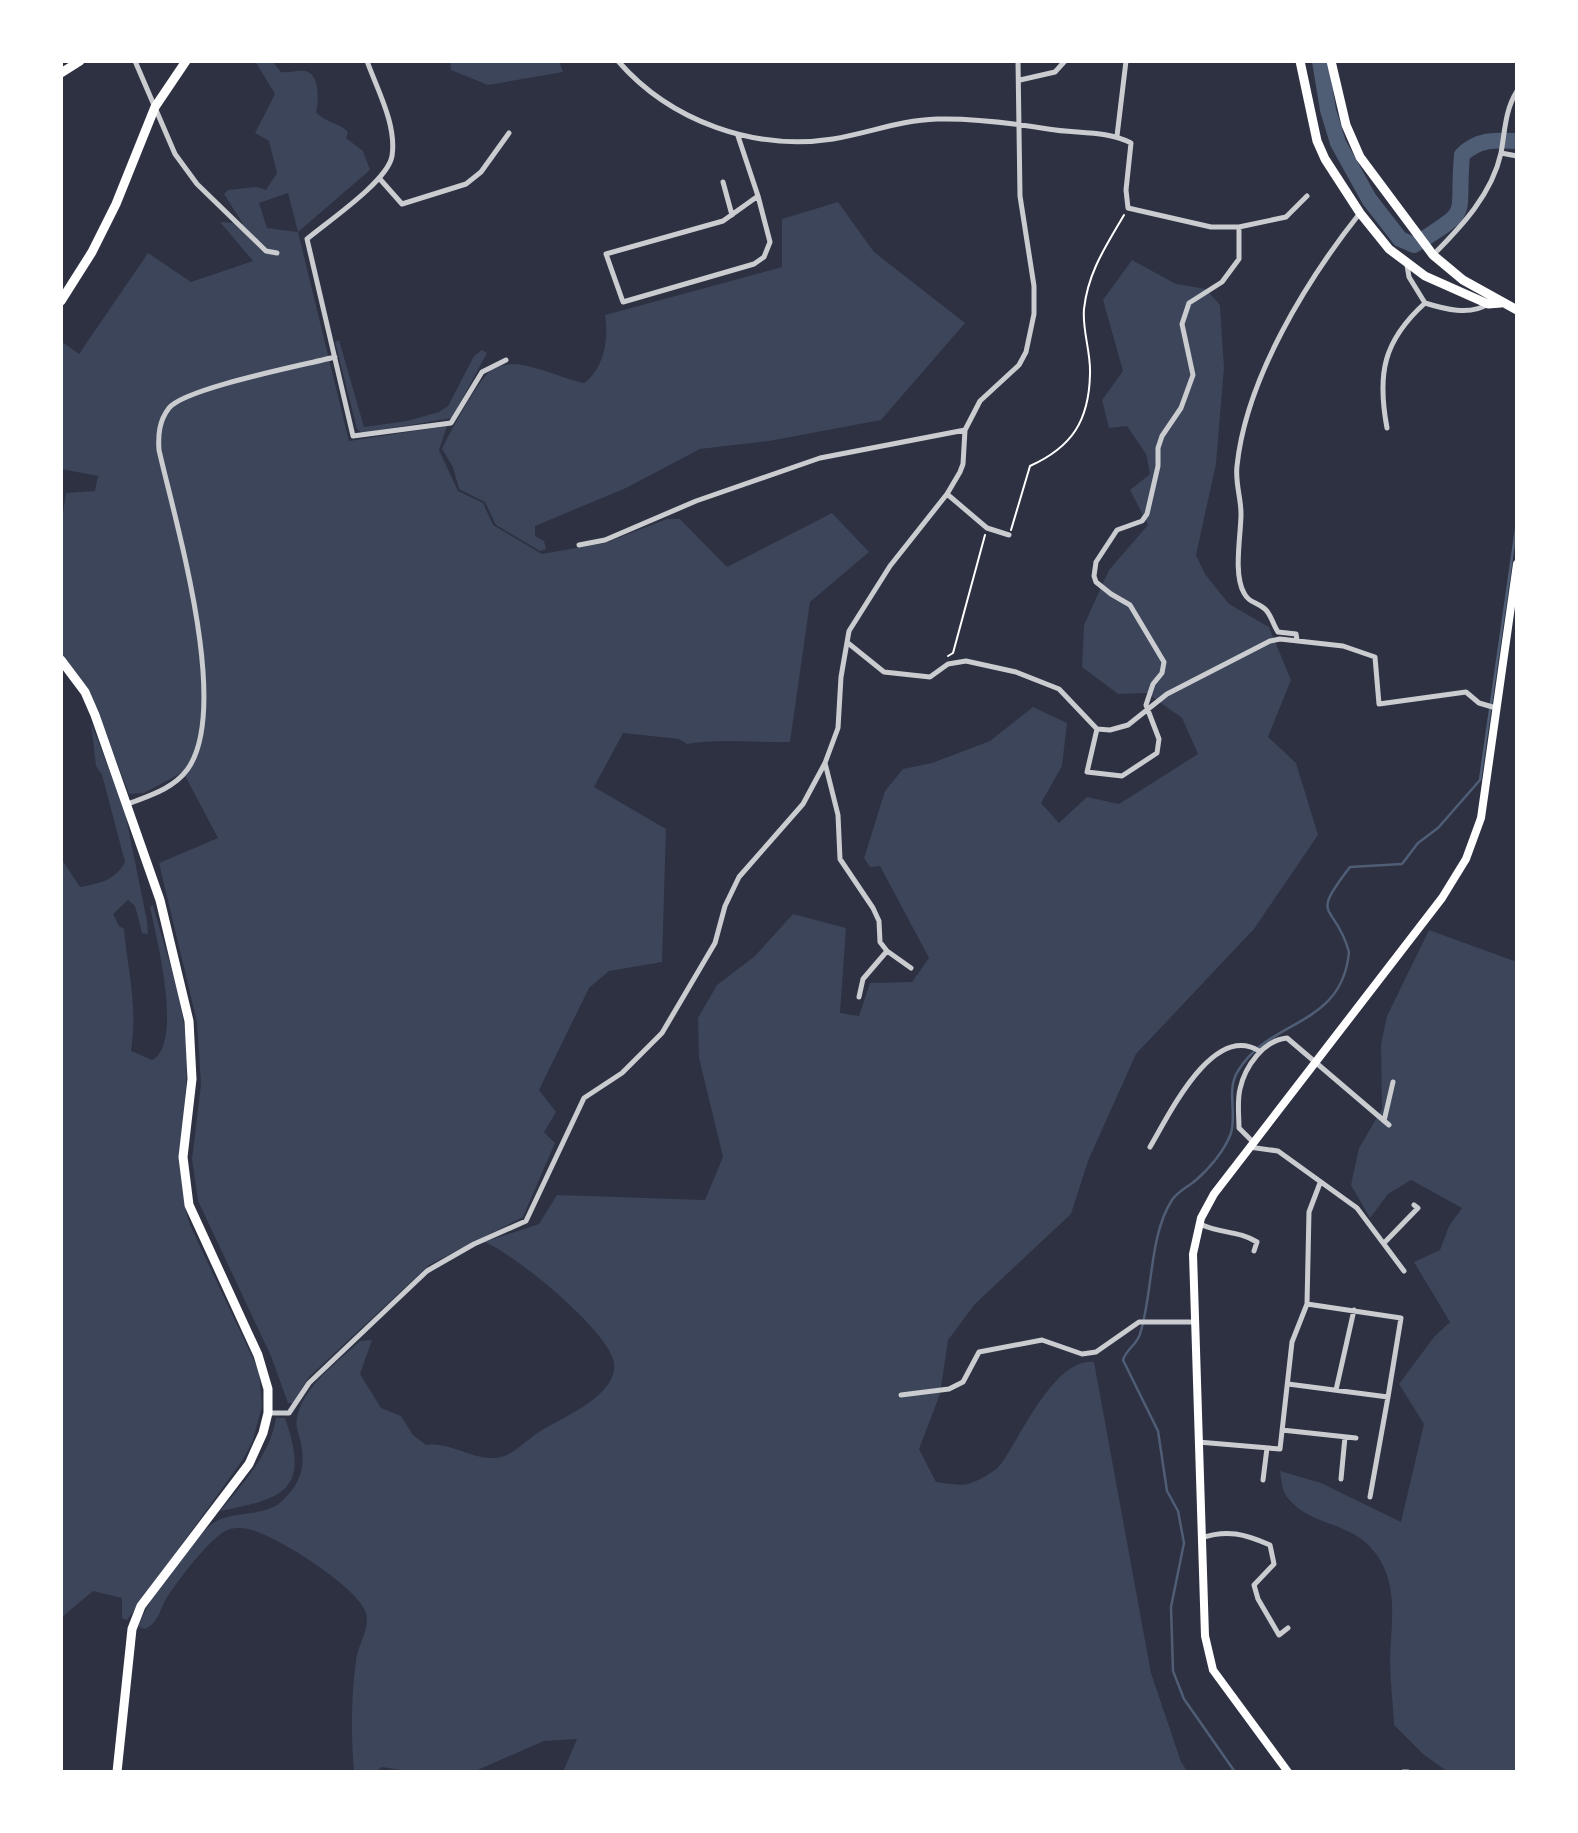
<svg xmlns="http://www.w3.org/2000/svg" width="1578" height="1833" viewBox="0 0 1578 1833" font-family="Figtree,sans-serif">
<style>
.green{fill:#3c4559;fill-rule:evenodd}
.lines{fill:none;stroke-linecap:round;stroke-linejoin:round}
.stream{stroke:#4f5d75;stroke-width:2.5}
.river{stroke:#4f5d75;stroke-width:16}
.path{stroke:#fff;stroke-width:2}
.minor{stroke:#caccd0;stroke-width:5}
.secondary{stroke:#fff;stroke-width:8}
.primary{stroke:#fff;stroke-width:9}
.trunk{stroke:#fff;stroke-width:9}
</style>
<rect width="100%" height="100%" fill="#2d3142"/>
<path class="green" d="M255,61H272L281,72C289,73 297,70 305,71C320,73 319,102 316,112C325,123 339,122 348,132L346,138L363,151L370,170L298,232L349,441L447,426L439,450L458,491L483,503L493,525L542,554L605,543L667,519H680L727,567L832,513L869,552L810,602L790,742C755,743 721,738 687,744L679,739L623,733L594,787L666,829L662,962L609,971L589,988L539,1090L556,1112L544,1132L555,1143L523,1217L429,1265L308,1378L293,1403H288L271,1356L198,1201L192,1159L201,1084L197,1022L159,863L218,838L183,772L144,793L129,794L93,700L61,653V526L66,493L95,491L98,476L61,469V341L79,354L148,253L191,282L253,261L220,222L243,224L224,194L228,190L257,187L266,190L277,173L269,141L255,133L275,94ZM288,193L298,232L267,228L259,203Z
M450,61H559L563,72L488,85L451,70Z
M838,202L874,252L965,323L881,420L769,441L700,449L626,488L535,526V536L544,541L546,549L540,551L496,525L485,502L459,489L453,467L442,449C450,432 476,384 490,371C494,367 504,365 510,364C534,364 561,378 584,383C604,369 609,338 605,315L782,267V219Z
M1132,260L1176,284L1206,289L1220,305L1224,368L1216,464L1196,555L1205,574L1229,604L1269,627L1291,680L1268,737L1296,763L1318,835L1254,929L1136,1054L1088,1161L1071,1214L975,1304L948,1340L940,1394L919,1449L936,1482C945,1483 959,1486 968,1484C976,1482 995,1472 1000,1465C1020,1439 1054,1357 1094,1362L1151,1673L1181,1762L1188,1772H563L577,1739L544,1741L473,1772H412L382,1767L375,1772H354C351,1735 351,1696 356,1660C358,1644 370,1630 366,1613C360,1593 313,1562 295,1551C277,1541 252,1524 230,1529C212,1534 176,1583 166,1599C159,1611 159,1622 145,1629L139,1627C145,1602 197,1527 221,1519C241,1511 266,1516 282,1501C302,1483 306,1464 300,1439C298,1432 295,1425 297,1418C302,1387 338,1362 360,1341L372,1340L360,1374L381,1408L401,1416L413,1435L426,1445C452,1441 479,1465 504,1456C517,1451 528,1439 539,1432C561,1418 618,1396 614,1363C610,1332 514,1253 484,1242L539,1224L557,1195L705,1200L723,1157L699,1058L698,1018L717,985L755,956L793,914L846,928L840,1013L859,1016L870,983L912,982L929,958L880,866L870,867L864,858L885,791L903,769L932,763L990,741L1033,707L1067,723L1062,766L1041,803L1059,823L1087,797L1119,804L1198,754L1182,718L1147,693L1118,694L1082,667L1084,625L1109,570L1148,525L1130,490L1150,474L1146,454L1127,426L1109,428L1102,400L1123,371L1103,300Z
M339,340L364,427L407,421L439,412L448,406L474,356L482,350L487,353L452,418L362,433L357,429L335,342Z
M91,723L124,807L147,921L148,934L142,933L135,906L128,900L113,914L119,926L124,929C128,973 138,1006 131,1051L152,1060C184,1043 156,937 150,907L153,905C165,951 182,994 186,1042C191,1106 170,1161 190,1225L259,1371L262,1406L252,1443L242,1461L127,1620L122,1618V1598L93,1591L61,1618V858L80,887C98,884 116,880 125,862L102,775L96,766Z
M1429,930L1517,962V1772H1448L1423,1754L1394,1725C1393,1703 1390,1681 1390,1659C1391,1624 1399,1585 1376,1554C1352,1520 1311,1528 1287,1497C1282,1491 1281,1479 1280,1471L1321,1483L1401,1522L1424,1424L1399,1384L1434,1337L1450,1322L1414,1262L1440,1250L1449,1226L1462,1208L1411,1180L1388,1194L1370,1218L1351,1185L1359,1148L1382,1109L1381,1044L1387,1016Z
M276,1418H285C310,1489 286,1499 220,1511C243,1483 270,1455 276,1418Z"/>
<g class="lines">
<path class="stream" d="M1235,1772L1184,1699L1173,1671L1171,1607L1184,1543L1178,1511L1167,1491L1158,1431L1123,1360C1126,1349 1137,1345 1140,1334C1153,1294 1149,1235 1172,1200C1178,1191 1188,1187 1196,1180C1209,1169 1225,1150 1231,1133C1237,1113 1226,1089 1238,1071C1269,1018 1342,1028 1349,952C1335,901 1308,921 1350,867L1402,864L1418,843L1438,828L1480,780L1517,522"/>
<path class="river" d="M1320,61L1328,110L1338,143L1369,199L1400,239L1414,245C1474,207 1456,221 1462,155C1478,139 1495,140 1517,141"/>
<path class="path" d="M1011,530L1030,466C1072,447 1089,421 1090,374C1091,352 1082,330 1084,309C1088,272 1106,246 1124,215
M948,656L953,653L985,535"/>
<path class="minor" d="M135,61L175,154L197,184L266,251L277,253
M367,61C377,89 397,125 392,156C388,181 327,222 307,239L353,436L451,423L482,372L506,360
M618,61C671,122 755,151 833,139C869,133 901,120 937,119C974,118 1012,123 1048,129C1076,134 1106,130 1131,143L1126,190L1128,208L1211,227H1239V259L1222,282L1189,303L1182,324L1193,375L1181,408L1162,436L1158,448V466L1147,514L1142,521L1117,530L1096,562L1094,576L1096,582L1111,594L1130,605L1164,662L1162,673L1153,684L1146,705L1159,739L1157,753L1122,776L1087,772L1097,729
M1020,80L1055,72L1065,61
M738,136L758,196L723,221L606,254L623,302L754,264L764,257L770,242L758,196
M1117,136L1126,61
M1501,153L1517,156
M379,178L402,204L466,184L481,172L509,133
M723,182L732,215
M1239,227L1286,217L1307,196
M1433,255C1462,226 1492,194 1501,153C1505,131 1505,110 1517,91
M1407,265L1409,277L1425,303C1444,309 1470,316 1488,304
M1387,428C1377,374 1383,341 1425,303
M947,494L987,528L1009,535
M579,545L605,540L696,501L820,458L965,430
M1297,640L1296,634L1278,632C1273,625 1271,614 1265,609C1257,602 1249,603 1244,593C1233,574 1241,535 1241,514C1241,497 1235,483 1237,466C1246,379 1306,281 1360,213
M848,643L884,672L930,677L948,664L966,661L1016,672L1059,689L1097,729L1110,730L1128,725L1167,694L1270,641L1280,639L1343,646L1375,657L1379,704L1466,692L1479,703L1496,708
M825,763L838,815L840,859L873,908L879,921L880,942L887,951L911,968
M128,804C148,796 173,789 187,770C232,709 175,521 159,450C158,435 159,421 169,408C185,388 304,365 335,357
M859,997L863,979L887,951
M1384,1121L1393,1082
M1253,1142L1239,1128C1239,1116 1237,1101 1240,1089C1245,1066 1264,1040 1287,1038L1389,1125
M1150,1147C1169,1115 1213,1022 1259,1051
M1249,1147L1278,1151L1357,1208L1404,1271
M1200,1224C1221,1234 1237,1230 1257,1242L1254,1251
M1385,1242L1418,1208L1414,1205
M1288,1384L1388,1397L1401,1318L1307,1304
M1336,1390L1354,1310
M901,1395L949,1389L963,1382L979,1352L1042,1340L1082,1354L1096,1352L1139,1322H1193
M268,1413H289L309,1383L427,1271L474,1244L526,1221L584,1098L622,1073L662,1033L715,943L725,906L739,877L803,804L825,763L838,728L841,677L849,631L890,566L947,494L960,472L963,464L965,430L980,401L1019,365L1026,352L1034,314V286L1020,196L1018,61
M1282,1430L1356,1438
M1198,1442L1280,1449L1292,1342L1307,1304L1309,1212L1320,1183
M1341,1479L1345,1437
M1263,1480L1267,1448
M1370,1497L1388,1397
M1201,1538C1227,1529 1245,1534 1270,1545L1274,1564L1254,1585L1258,1599L1279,1635L1288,1628
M1403,1772H1408"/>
<path class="secondary" d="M1288,1772L1213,1670L1205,1636L1193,1254L1201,1218L1214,1194L1442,898L1466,859L1481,818L1517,564"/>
<path class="primary" d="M61,73L80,61
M61,301L92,252L116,204L155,107L186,61
M61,660L85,692L95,715L160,900L189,1021L192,1079L183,1157L189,1205L258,1355L268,1389V1413L263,1433L249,1464L141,1606L132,1629L117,1772"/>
<path class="trunk" d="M1300,61L1317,141L1325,159L1360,213L1389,249L1425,276L1488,304L1501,303
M1331,61L1346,125L1360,157L1433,255L1463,280L1517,310"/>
</g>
<rect width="1578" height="1833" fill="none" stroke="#ffffff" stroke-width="126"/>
</svg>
